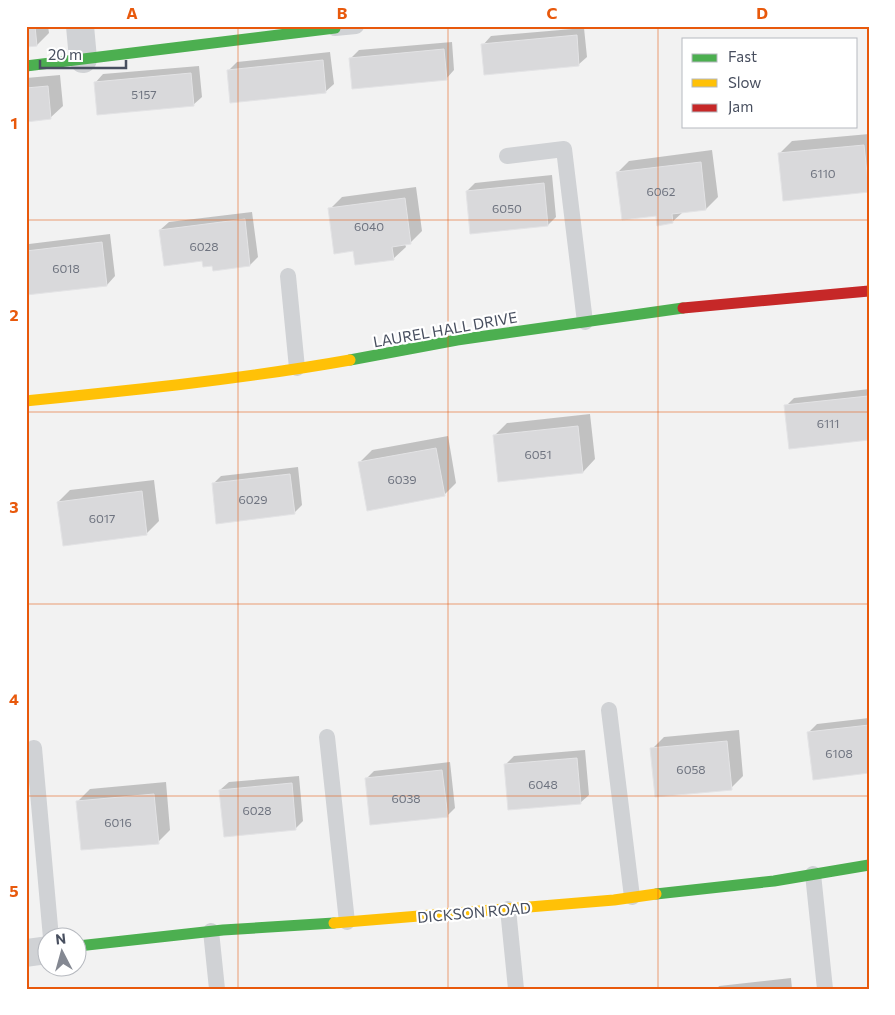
<svg xmlns="http://www.w3.org/2000/svg" width="895" height="1015" viewBox="0 0 895 1015" font-family="Commissioner,sans-serif">
<style>
.shadow{fill:#0003}
.building{fill:#d9d9db;stroke:#e3e3e5}
.lines{fill:none;stroke-linecap:round;stroke-linejoin:round}
.lane{stroke:#d0d2d5;stroke-width:16}
.street{stroke:#d0d2d5;stroke-width:28}
.fast{stroke:#4caf50;stroke-width:11}
.slow{stroke:#ffc107;stroke-width:11}
.jam{stroke:#c62828;stroke-width:11}
.grid{fill:none;stroke:#e8590c;stroke-width:1;stroke-opacity:0.55}
.labels{text-anchor:middle;dominant-baseline:central;stroke-width:4.5;stroke-linejoin:round;paint-order:stroke}
.number-label{font-size:12px;fill:#6e737f}
.street-label{font-size:15px;fill:#484f5f;stroke:#fff}
.neatline{fill:none;stroke:#e8590c;stroke-width:2}
.grid-label{font-size:16px;text-anchor:middle;font-weight:bold;fill:#e8590c}
</style>
<rect width="100%" height="100%" fill="#f2f2f2"/>
<path class="shadow" d="M26,26H48L49,33L37,45Z
M584,28L587,57L578,65L483,45L491,36Z
M452,42L454,70L446,79L350,59L359,50Z
M330,52L334,84L325,92L229,70L237,62Z
M199,66L202,97L193,105L95,83L103,74Z
M60,75L63,106L50,118L26,121V78Z
M869,134V190L780,153L792,141Z
M712,150L718,197L706,209L683,212L672,222L657,214L617,173L629,161Z
M552,175L556,217L548,225L471,233L467,191L475,183Z
M416,187L422,231L410,243L405,244L406,247L393,259L354,250L330,209L342,197Z
M252,212L258,257L250,265L214,264L203,260L160,230L169,222Z
M110,234L115,276L107,285L26,294V246L29,244Z
M869,389V439L786,406L794,398Z
M590,414L595,459L583,472L495,435L507,423Z
M448,436L456,483L444,495L359,463L372,450Z
M298,467L302,505L294,513L213,484L221,476Z
M154,480L159,521L147,533L58,502L70,490Z
M869,718V772L809,732L817,724Z
M739,730L743,776L731,788L652,749L664,737Z
M585,750L589,795L580,803L506,764L514,756Z
M450,762L455,808L447,816L366,779L374,771Z
M299,776L303,821L295,829L220,790L229,782Z
M166,782L170,830L158,842L78,801L90,789Z
M26,797L29,842L26,845Z
M791,978L792,989H717L719,986Z"/>
<path class="building" d="M26,26H35L37,46L26,47Z
M577,35L579,66L484,75L481,44Z
M444,49L447,80L352,89L349,58Z
M323,60L326,93L230,103L227,70Z
M191,73L194,106L97,115L94,82Z
M48,86L51,119L26,122V88Z
M864,145L869,192L783,201L778,153Z
M701,162L706,210L672,214L673,223L657,226L656,216L622,220L616,172Z
M544,183L548,226L470,234L466,191Z
M405,198L411,244L392,247L394,260L355,265L353,251L334,254L328,208Z
M245,219L250,266L213,271L212,266L203,267L202,261L164,266L159,230Z
M102,242L107,286L26,295V251Z
M868,396L869,440L789,449L784,405Z
M578,426L583,473L498,482L493,435Z
M436,448L445,496L367,511L358,462Z
M290,474L295,514L216,524L212,483Z
M142,491L147,535L63,546L57,502Z
M869,725V773L813,780L807,732Z
M727,741L732,790L655,797L650,748Z
M577,758L581,804L508,810L504,764Z
M442,770L448,817L370,825L365,778Z
M292,783L296,830L224,837L219,790Z
M154,794L159,844L81,850L76,801Z"/>
<g class="lines">
<path class="lane" d="M335,28L356,26
M507,156L564,149L585,322
M288,276L297,368
M609,710L632,897
M327,737L347,922
M34,748L51,938
M813,874L825,989
M508,909L516,989
M211,931L217,989"/>
<path class="street" d="M80,26L83,59
M26,953L48,950"/>
<path class="fast" d="M26,66L335,28V26
M350,360L457,340L683,308
M656,894L774,881L869,865
M78,946L223,930L334,923"/>
<path class="slow" d="M26,401C134,390 243,379 350,360
M334,923L614,900L656,894"/>
<path class="jam" d="M683,308L869,291"/>
</g>
<path class="grid" d="M238,26V989M448,26V989M658,26V989M26,220H869M26,412H869M26,604H869M26,796H869"/>
<g class="labels">
<g class="number-label">
<text x="144" y="94">5157</text>
<text x="823" y="173">6110</text>
<text x="661" y="191">6062</text>
<text x="507" y="208">6050</text>
<text x="369" y="226">6040</text>
<text x="204" y="246">6028</text>
<text x="66" y="268">6018</text>
<text x="828" y="423">6111</text>
<text x="538" y="454">6051</text>
<text x="402" y="479">6039</text>
<text x="253" y="499">6029</text>
<text x="102" y="518">6017</text>
<text x="839" y="753">6108</text>
<text x="691" y="769">6058</text>
<text x="543" y="784">6048</text>
<text x="406" y="798">6038</text>
<text x="257" y="810">6028</text>
<text x="118" y="822">6016</text>
</g>
<g class="street-label">
<text transform="translate(445 329) rotate(-10)">LAUREL HALL DRIVE</text>
<text transform="translate(474 912) rotate(-5)">DICKSON ROAD</text>
</g>
</g>
<rect width="895" height="1015" fill="none" stroke="#ffffff" stroke-width="55"/>
<rect x="682" y="38" width="175" height="90" fill="#ffffff" stroke="#b6b9bf"/>
<rect x="692" y="54" width="25" height="8" fill="#4caf50" stroke="#b6b9bf"/>
<text x="728" y="62" font-size="15" fill="#484f5f">Fast</text>
<rect x="692" y="79" width="25" height="8" fill="#ffc107" stroke="#b6b9bf"/>
<text x="728" y="88" font-size="15" fill="#484f5f">Slow</text>
<rect x="692" y="104" width="25" height="8" fill="#c62828" stroke="#b6b9bf"/>
<text x="728" y="112" font-size="15" fill="#484f5f">Jam</text>
<g transform="translate(62 952) rotate(354)"><circle r="24" fill="#ffffff" stroke="#b6b9bf"/>
<path d="M0-4L9 19L0 12L-9 19Z" fill="#848892"/>
<text y="-8" font-size="14" font-weight="bold" text-anchor="middle" fill="#484f5f">N</text>
</g>
<path d="M40 60v8h86v-8" fill="none" stroke="#484f5f" stroke-width="2.5"/>
<text x="48" y="60" font-size="15" fill="#484f5f" stroke="#ffffff" stroke-width="4" paint-order="stroke">20 m</text>
<rect x="28" y="28" width="840" height="960" class="neatline"/>
<g class="grid-label">
<text x="132" y="19">A</text>
<text x="342" y="19">B</text>
<text x="552" y="19">C</text>
<text x="762" y="19">D</text>
<text x="14" y="129">1</text>
<text x="14" y="321">2</text>
<text x="14" y="513">3</text>
<text x="14" y="705">4</text>
<text x="14" y="897">5</text>
</g>
</svg>
